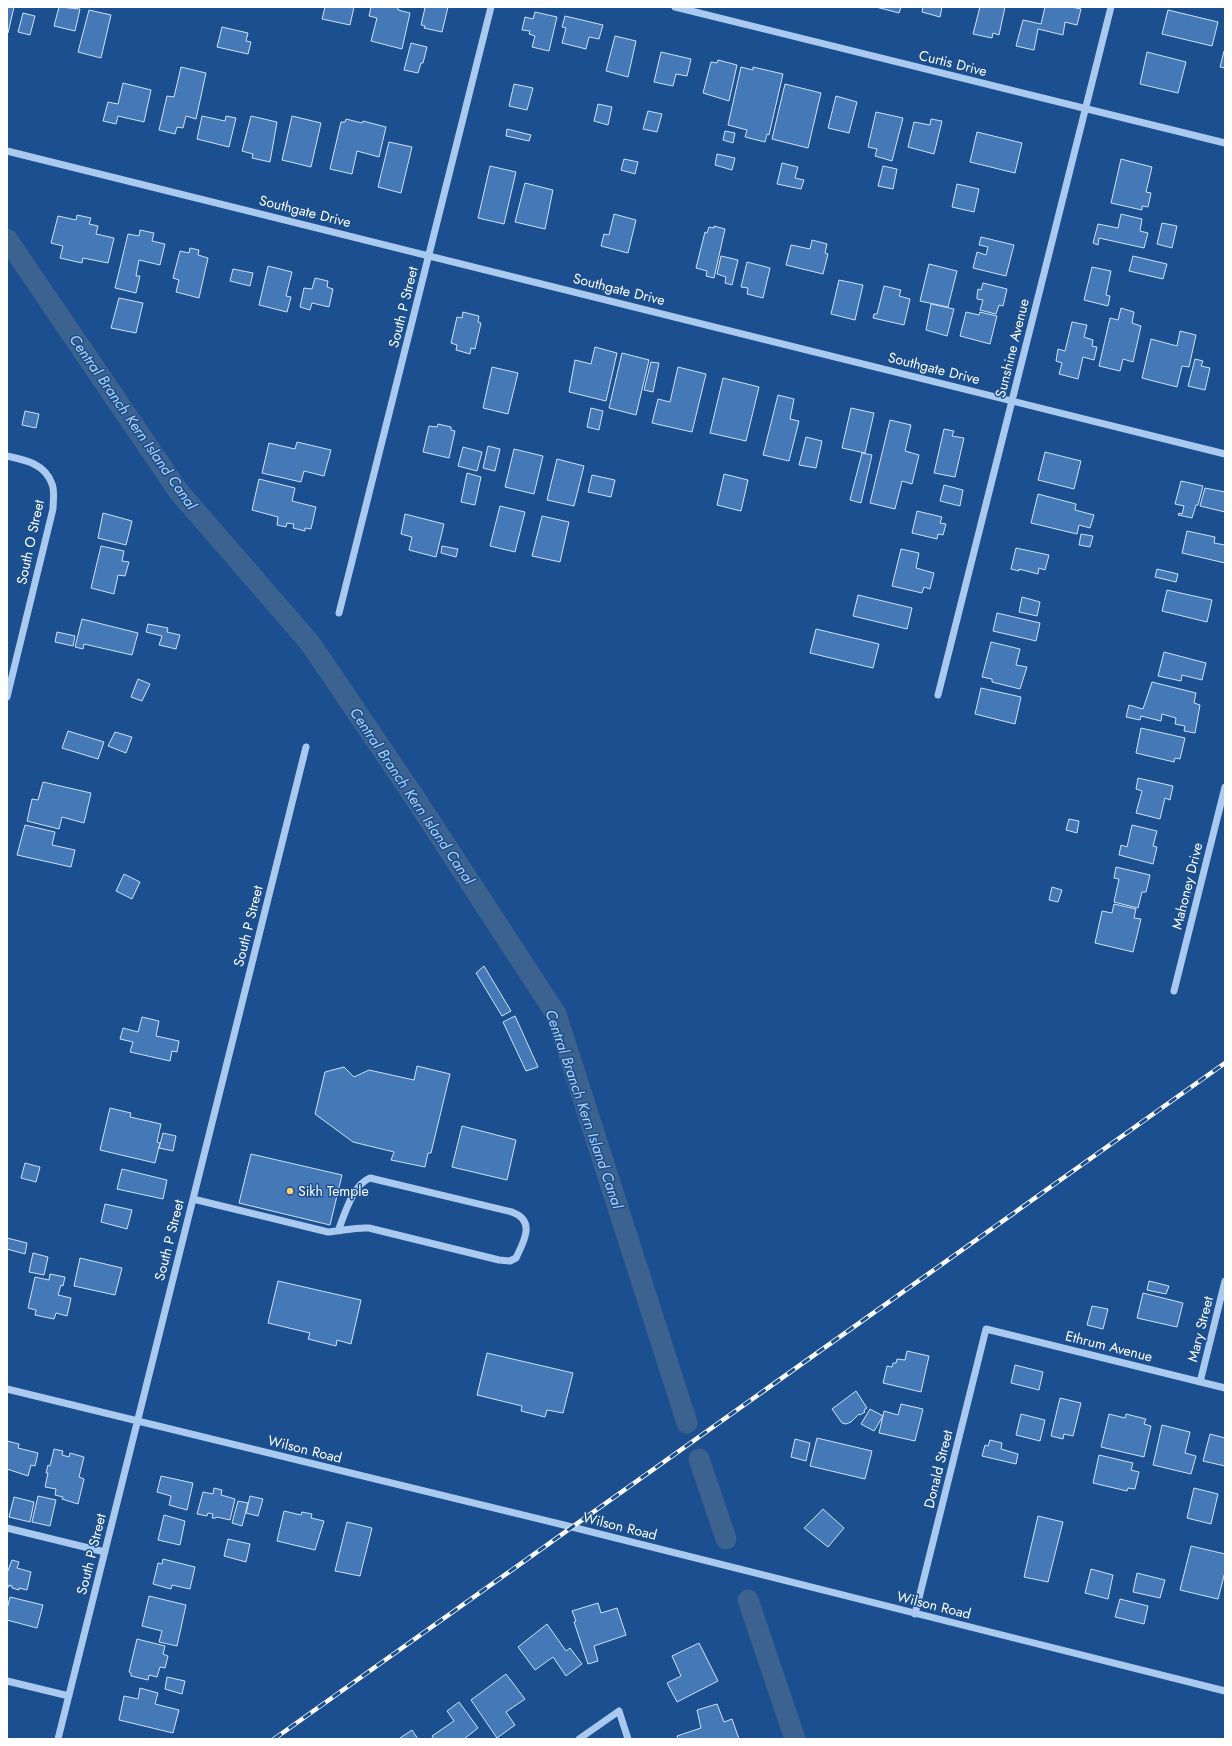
<svg xmlns="http://www.w3.org/2000/svg" width="1232" height="1746" viewBox="0 0 1232 1746" font-family="Jost,sans-serif">
<style>
.lines{fill:none;stroke-linecap:round;stroke-linejoin:round}
.canal{stroke:#3c6290;stroke-width:21}
.building{fill:#4478b7;stroke:#cfe3fa}
.minor{stroke:#a9c9ee;stroke-width:7}
.rail-casing{stroke:#fff;stroke-width:4.5}
.rail{stroke:#1b4f8f;stroke-width:3;stroke-dasharray:9;stroke-linecap:butt}
.poi-dot{fill:#ffd166;stroke:#1b4f8f;stroke-width:1.5}
.labels{text-anchor:middle;dominant-baseline:central;stroke-width:3;stroke-linejoin:round;paint-order:stroke}
.street-label{font-size:14px;fill:#fff;stroke:#1b4f8f}
.poi-label{font-size:14px;fill:#fff;stroke:#1b4f8f;text-anchor:start}
.water-label{font-size:15px;font-style:italic;fill:#b5d3f5;stroke:#1b4f8f}
</style>
<rect width="100%" height="100%" fill="#1b4f8f"/>
<g class="lines">
<path class="canal" d="M7,239L179,492L310,643L413,795L556,1014L687,1423
M699,1459L726,1539
M748,1600L795,1739"/>
</g>
<path class="building" d="M7,7H14L8,33H7Z
M59,7L80,9L75,31L54,26Z
M325,7H354L350,25L322,19Z
M371,7H398V10L410,13L402,49L371,41L377,18L369,16Z
M421,7H448L442,32L424,28L425,26L421,25L425,8Z
M876,7H901L899,13Z
M923,7H942L940,17L922,12Z
M980,7H1005L999,35L993,33L992,38L973,34Z
M1045,7H1071L1081,9L1077,25L1065,22L1063,35L1038,29L1034,50L1016,46L1023,20L1041,24Z
M89,10L111,15L101,58L78,52Z
M1168,10L1218,22L1212,46L1162,34Z
M535,12L557,17L549,51L532,47L535,36L529,34L530,31L522,30L525,17L533,19Z
M23,13L35,16L30,35L18,32Z
M565,16L603,25L599,39L589,37L586,49L562,43L566,28L562,27Z
M222,27L248,33L246,41L251,42L248,54L217,47Z
M615,36L636,41L628,77L606,71Z
M411,43L427,47L423,63H421L418,73L404,70Z
M1224,51H1225V68L1220,67Z
M661,52L691,59L687,76L676,74L673,86L654,82Z
M1147,52L1186,62L1178,93L1140,84Z
M718,60L737,65L729,101L703,93L711,62L717,63Z
M181,67L206,73L196,119L186,116L183,128L177,127L175,134L159,130L167,96L174,97Z
M741,67L753,70V67L783,74L769,135L767,134L765,142L745,137L747,130L728,125Z
M123,83L151,90L144,122L118,116L116,124L103,121L108,102L118,104Z
M514,84L533,88L527,110L509,106Z
M785,84L821,93L808,148L772,139Z
M836,96L857,102L849,133L828,128Z
M598,104L612,107L608,125L594,121Z
M648,111L662,114L657,132L643,129Z
M876,112L903,118L892,161L875,156L877,149L868,147Z
M202,116L225,121L226,116L236,118L229,147L197,139Z
M251,116L277,122L270,162L252,158L253,154L242,151Z
M292,116L321,123L311,167L282,160Z
M346,119L362,123L363,121L386,127L379,157L357,151L352,174L330,169L341,122H345Z
M931,119L942,121L934,154L908,147L914,122L930,125Z
M507,129L531,135L529,141L506,136Z
M725,131L735,133L733,143L723,140Z
M977,132L1022,143L1015,173L970,162Z
M389,142L412,147L401,193L378,187Z
M717,154L735,158L732,170L715,165Z
M624,159L638,162L635,174L621,170Z
M1121,159L1152,167L1146,192L1151,193L1148,207L1142,206V210L1111,203Z
M782,163L798,167L795,178L804,180L801,189L777,184Z
M490,166L516,172L504,224L478,218Z
M883,166L897,169L893,189L878,186Z
M525,183L553,190L545,229L515,222Z
M957,184L979,189L974,212L952,207Z
M614,214L636,220L628,253L601,246L604,234L609,235Z
M1121,214L1142,219L1140,231L1148,233L1144,248L1099,238L1098,245L1093,243L1098,224L1118,228Z
M77,215L91,218L89,224L98,226L96,234L114,238L108,263L83,258L82,263L60,258L63,246L51,243L58,216L76,220Z
M1162,223L1177,226L1172,248L1157,244Z
M714,226L725,229L714,278L706,276L707,271L696,268L705,232L707,233L709,227L714,228Z
M140,230L154,233L152,241L165,244L160,265L139,260L136,276H140L136,293L115,288L128,234L139,236Z
M981,237L1014,245L1006,276L973,268L977,252L986,255L988,247L979,245Z
M812,240L827,244L825,253L828,254L823,274L786,265L791,245L810,249Z
M190,248L199,250L198,255L208,258L199,298L176,292L179,280L173,278L180,251L189,253Z
M721,256L738,260L732,285L725,283L726,277L717,274Z
M1133,256L1167,264L1163,279L1129,271Z
M747,262L770,268L763,298L747,294L748,288L741,287Z
M929,264L957,271L948,307L920,301Z
M268,266L292,272L286,296L291,297L287,312L259,305Z
M1092,267L1111,271L1106,295L1110,296L1108,306L1084,300Z
M233,269L253,273L250,286L230,281Z
M315,278L328,281L327,287L333,289L329,307L312,303L310,310L300,307L304,288L312,289Z
M839,280L863,285L855,320L831,314Z
M983,283L1007,289L1003,306L999,305L996,314L980,310L983,300L977,299V296L978,289L981,290Z
M884,286L901,290L899,296L910,299L904,325L873,318L874,314H877Z
M119,298L143,303L136,333L111,328Z
M931,304L954,309L947,336L926,330Z
M1121,308L1134,312L1132,323L1141,326L1133,362L1123,359L1120,371L1099,366L1110,318L1118,320Z
M463,312L479,316L478,322L481,323L475,349L471,348L470,354L456,350L457,345L451,343L457,317L462,318Z
M966,312L979,315L980,312L997,316L990,344L960,336Z
M1072,322L1087,325L1084,337L1093,340L1092,346L1097,347L1094,360L1083,357L1078,379L1059,374L1062,363L1056,361L1058,349L1065,351Z
M1180,331L1196,335L1189,367L1182,366L1177,387L1142,378L1151,339L1177,346Z
M595,347L617,353L606,401L569,392L575,360L591,364Z
M622,353L649,360L636,415L609,408Z
M1195,359L1203,361L1201,366L1210,368L1205,390L1188,386Z
M651,362L659,363L653,392L644,390Z
M492,367L518,373L508,414L483,408Z
M678,367L706,374L692,432L652,423L658,399L670,402Z
M723,378L759,387L746,441L710,433Z
M778,395L794,399L790,419L799,421L789,461L763,455Z
M591,408L603,411L599,430L587,427Z
M851,408L874,413L865,453L842,448Z
M25,411L39,414L36,428L22,425Z
M890,420L911,425L905,451L919,455L912,484L902,481L895,509L870,503Z
M438,424L451,427V430L455,431L449,458L423,452L429,426L437,427Z
M944,429L954,431L952,436L964,438L955,477L934,473Z
M806,437L822,441L816,468L799,465Z
M297,442L331,450L324,476L304,471L301,482L262,473L269,443L295,449Z
M488,446L500,449L495,471L483,468Z
M463,447L482,452L477,471L458,466Z
M514,449L543,456L534,494L505,487Z
M1045,452L1081,461L1074,489L1038,480Z
M862,453L872,455L861,503L850,500Z
M557,459L584,466L574,506L547,500Z
M467,473L481,477L475,505L461,502Z
M724,474L748,480L741,511L717,505Z
M592,475L615,480L611,497L588,492Z
M259,479L295,488L292,501L316,507L311,529L305,528V531L293,528L294,524L287,523L286,527L277,525L278,517L252,510Z
M1181,481L1203,486L1198,505H1196L1192,518L1178,515L1179,513L1182,514L1184,506L1175,504Z
M944,485L963,490L960,506L940,501Z
M1205,488L1225,492V512L1200,506Z
M1038,494L1076,504L1075,510L1094,515L1090,528L1079,525L1077,534L1031,523Z
M500,506L525,512L515,552L490,546Z
M917,511L942,517L940,523L946,524L943,535L938,534L937,539L912,533Z
M103,513L132,521L126,545L98,538Z
M405,514L444,524L436,557L409,550L412,537L401,534Z
M542,516L569,522L560,562L532,556Z
M1187,531L1215,537L1214,543L1225,545V563L1182,553Z
M1081,534L1093,536L1090,547L1079,545Z
M101,546L124,551L122,561L129,562L125,576L118,575L114,594L91,588Z
M442,546L458,549L456,557L441,553Z
M1016,548L1049,555L1045,570L1039,568L1038,574L1019,569V571L1011,569Z
M901,549L919,553L916,568L934,573L930,589L924,587L922,593L892,586Z
M1157,569L1178,574L1176,582L1155,577Z
M1167,590L1212,600L1207,622L1162,611Z
M858,595L912,608L907,629L853,616Z
M1022,597L1040,602L1037,616L1019,612Z
M997,613L1040,623L1036,641L993,631Z
M82,619L138,633L132,655L84,644L83,649L75,647Z
M148,624L168,628L167,632L180,635L176,649L159,645L162,636L146,632Z
M816,629L879,644L873,668L810,653Z
M57,632L75,636L73,646L55,642Z
M991,642L1020,649L1016,665L1027,667L1020,689L992,682V679L982,677Z
M1164,652L1206,663L1202,680L1182,675L1181,681L1158,676Z
M138,679L150,684L142,701L131,697Z
M1152,682L1196,693L1194,703L1200,705L1195,733L1184,731L1185,726L1175,724L1176,718L1162,714L1161,721L1141,716L1140,720L1126,717L1129,705L1143,709Z
M981,688L1021,697L1015,724L975,714Z
M1141,728L1185,738L1180,759L1175,758L1174,762L1136,753Z
M68,731L104,742L98,759L62,748Z
M115,732L132,737L126,753L108,746Z
M1138,778L1173,786L1170,800L1165,798L1160,819L1136,813L1142,791L1136,789Z
M43,782L91,793L84,823L62,817L59,829L27,821L32,799L38,800Z
M1069,819L1079,821L1077,833L1066,830Z
M25,825L55,832L52,845L75,850L71,867L17,855Z
M1132,825L1157,831L1153,846L1157,847L1153,864L1119,855L1121,845L1127,847Z
M1116,867L1150,875L1146,892H1142L1138,908L1114,902L1119,879L1114,878Z
M124,874L140,882L132,899L116,891Z
M1052,887L1062,890L1058,902L1049,900Z
M1114,904L1136,909L1134,918L1141,919L1133,952L1095,943L1102,911L1112,913Z
M484,966L511,1011L502,1016L476,973Z
M515,1016L538,1067L526,1071L503,1022Z
M142,1017L159,1021L156,1036L179,1041L177,1052L172,1051L170,1061L130,1052L133,1042L120,1039L123,1028L138,1032Z
M417,1066L450,1074L431,1153H428L425,1167L391,1160L394,1152L353,1142L315,1114L325,1072L344,1067L354,1077L369,1070L414,1080Z
M110,1108L131,1113L130,1117L161,1124L157,1142L160,1143L155,1163L100,1150Z
M462,1126L516,1140L507,1180L452,1167Z
M163,1133L176,1136L173,1151L159,1148Z
M251,1154L342,1175L330,1225L239,1203Z
M25,1163L40,1167L36,1182L21,1178Z
M122,1169L167,1180L163,1199L117,1189Z
M105,1204L132,1210L127,1229L101,1222Z
M7,1238L27,1243L25,1254L7,1249Z
M33,1253L48,1257L44,1275L29,1272Z
M80,1258L122,1268L115,1295L74,1286Z
M50,1274L65,1277L63,1286L61,1285L58,1295L71,1298L67,1316L56,1313L54,1319L35,1315L36,1310L28,1308L35,1277L49,1280Z
M278,1281L361,1300L351,1344L337,1340L336,1346L308,1339L310,1333L268,1323Z
M1149,1281L1169,1286L1166,1294L1147,1290Z
M1143,1293L1183,1303L1177,1327L1137,1318Z
M1092,1306L1108,1309L1103,1329L1087,1325Z
M907,1351L929,1356L921,1392L883,1383L887,1366L892,1367L893,1363H896L897,1359L905,1360Z
M487,1353L573,1373L563,1413L547,1410L545,1417L521,1411L522,1406L477,1395Z
M1015,1365L1043,1372L1039,1390L1011,1383Z
M856,1391L867,1408L864,1410L865,1412L860,1415L859,1414L851,1422L846,1424L842,1423L832,1409Z
M1060,1398L1081,1403L1073,1436L1064,1434L1063,1439L1051,1436Z
M901,1404L923,1409L915,1441L879,1433L884,1411L898,1415Z
M870,1409L883,1416L874,1431L861,1424Z
M1021,1414L1045,1420L1040,1441L1016,1435Z
M1109,1414L1125,1418L1126,1414L1146,1419L1144,1424L1151,1426L1144,1457L1101,1447Z
M1162,1425L1190,1432L1185,1453L1196,1456L1191,1474L1153,1465Z
M1210,1434L1225,1438V1466L1203,1461Z
M817,1438L872,1451L865,1479L810,1466Z
M795,1439L810,1443L806,1461L791,1457Z
M990,1440L1002,1443L1001,1449L1018,1454L1016,1464L982,1456L985,1445L988,1446Z
M7,1441L19,1444L18,1448L38,1453L35,1466L31,1465L28,1476L7,1469Z
M54,1449L63,1451L62,1455L69,1457L70,1453L84,1457L79,1477L84,1479L78,1504L62,1499L63,1497L55,1495L56,1489L45,1487L48,1473H46L48,1465L50,1466Z
M1099,1455L1133,1463L1131,1470L1139,1472L1135,1489L1128,1488L1127,1491L1093,1483Z
M161,1476L193,1483L187,1510L169,1505L171,1496L157,1492Z
M214,1488L222,1490L221,1495L235,1499L230,1520L217,1517L216,1518H212L213,1514L208,1513L207,1516L197,1514L203,1492L213,1494Z
M1194,1488L1218,1494L1211,1524L1187,1518Z
M38,1496L56,1500L50,1526L32,1522Z
M250,1496L263,1499L258,1516L246,1513Z
M14,1497L34,1502L30,1522L9,1517Z
M238,1501L248,1503L242,1526L232,1523Z
M823,1509L844,1528L828,1547L804,1528Z
M284,1511L301,1515L302,1512L312,1514L311,1518L324,1521L315,1550L277,1541Z
M164,1515L185,1521L180,1545L158,1540Z
M1038,1516L1063,1522L1048,1582L1024,1577Z
M347,1522L372,1528L360,1576L335,1571Z
M228,1539L250,1544L246,1562L224,1556Z
M1191,1546L1225,1554V1572L1218,1599L1180,1590Z
M163,1559L195,1567L190,1589L172,1585L171,1589L153,1584L158,1563L162,1564Z
M12,1560L19,1562L17,1568L31,1572L27,1590L19,1588V1590L12,1588V1586L9,1585V1587H7V1573Z
M1091,1569L1113,1575L1108,1599L1085,1593Z
M1137,1573L1165,1580L1160,1598L1133,1592Z
M149,1596L186,1605L177,1646L159,1642L162,1631L142,1626Z
M10,1597L43,1605L37,1628L7,1620V1609Z
M1120,1599L1148,1606L1144,1624L1115,1617Z
M598,1603L601,1613L617,1608L626,1635L594,1646L598,1661L588,1664L574,1622L576,1621L572,1611Z
M547,1624L566,1651L570,1648L582,1664L566,1676L553,1657L535,1670L518,1647Z
M137,1639L165,1646L163,1654L168,1656L165,1668L160,1667L157,1677L149,1675L148,1680L131,1676V1673L129,1672Z
M699,1643L718,1681L677,1702L667,1683L681,1676L672,1656Z
M506,1674L525,1699L506,1712L515,1725L497,1738L471,1700Z
M167,1677L185,1681L182,1694L165,1689Z
M140,1688L158,1693L155,1704L179,1710L173,1733L119,1720L124,1696L138,1699Z
M459,1702L478,1728L464,1739H434L432,1736L454,1721L447,1711Z
M717,1704L724,1722L732,1719L739,1739H678L677,1736L701,1728L697,1710Z
M412,1730L418,1739H401L400,1738Z"/>
<g class="lines">
<path class="minor" d="M675,7L1225,143
M7,151L1225,454
M7,456C26,460 45,464 52,484C55,491 53,502 53,509L7,697
M339,613L491,7
M938,695L1111,7
M1174,991L1225,787
M193,1199L328,1232C342,1231 355,1227 369,1228L499,1260L510,1261L516,1258C524,1241 536,1221 512,1212L370,1178C353,1184 344,1216 338,1231
M1200,1382L1225,1281
M7,1389L572,1527L1225,1691
M7,1528L105,1552
M915,1614L986,1329L1225,1388
M7,1681L69,1696
M58,1739L306,747
M579,1739L619,1711L628,1739"/>
<g class="rail-casing">
<path id="rail" d="M274,1739L1225,1063"/>
</g>
<use href="#rail" class="rail"/>
</g>
<circle class="poi-dot" cx="290" cy="1191" r="4"/>
<g class="labels">
<g class="street-label">
<text transform="translate(953 63) rotate(14)">Curtis Drive</text>
<text transform="translate(305 211) rotate(14)">Southgate Drive</text>
<text transform="translate(619 289) rotate(14)">Southgate Drive</text>
<text transform="translate(403 307) rotate(-76)">South P Street</text>
<text transform="translate(1012 348) rotate(-76)">Sunshine Avenue</text>
<text transform="translate(934 368) rotate(14)">Southgate Drive</text>
<text transform="translate(30 542) rotate(-78)">South O Street</text>
<text transform="translate(1187 886) rotate(-76)">Mahoney Drive</text>
<text transform="translate(248 926) rotate(-76)">South P Street</text>
<text transform="translate(169 1240) rotate(-76)">South P Street</text>
<text transform="translate(1200 1329) rotate(-76)">Mary Street</text>
<text transform="translate(1109 1346) rotate(14)">Ethrum Avenue</text>
<text transform="translate(305 1449) rotate(14)">Wilson Road</text>
<text transform="translate(938 1469) rotate(-76)">Donald Street</text>
<text transform="translate(620 1526) rotate(14)">Wilson Road</text>
<text transform="translate(91 1554) rotate(-76)">South P Street</text>
<text transform="translate(934 1605) rotate(14)">Wilson Road</text>
</g>
<g class="poi-label">
<text x="298" y="1191">Sikh Temple</text>
</g>
<g class="water-label">
<text transform="translate(133 422) rotate(55)">Central Branch Kern Island Canal</text>
<text transform="translate(412 796) rotate(56)">Central Branch Kern Island Canal</text>
<text transform="translate(584 1109) rotate(71)">Central Branch Kern Island Canal</text>
</g>
</g>
<rect width="1232" height="1746" fill="none" stroke="#ffffff" stroke-width="16"/>
</svg>
